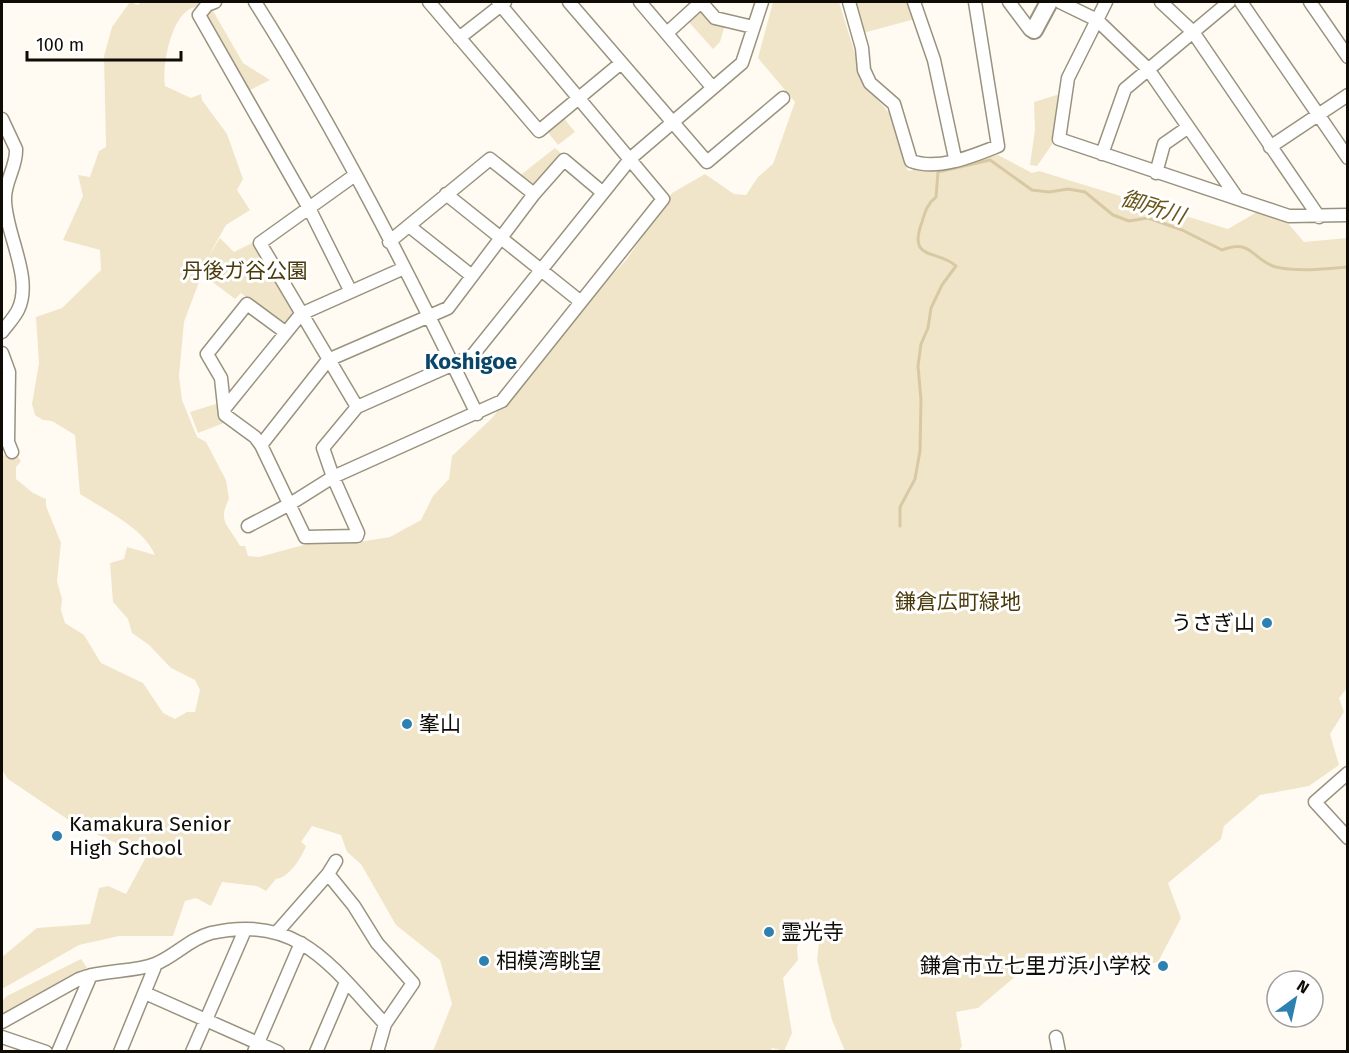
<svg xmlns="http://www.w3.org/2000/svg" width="1349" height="1053" viewBox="0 0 1349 1053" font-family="'Fira Sans','Noto Sans JP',sans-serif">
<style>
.green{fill:#f1e5c9}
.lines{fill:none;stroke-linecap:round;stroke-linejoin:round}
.stream{stroke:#d8c9a4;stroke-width:3}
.street-casing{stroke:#99927e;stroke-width:15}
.secondary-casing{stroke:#99927e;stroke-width:20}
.street{stroke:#fff;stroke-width:12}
.secondary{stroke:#fff;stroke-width:16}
.poi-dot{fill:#2e80b0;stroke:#fff;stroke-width:2}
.labels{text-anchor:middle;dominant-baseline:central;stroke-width:6;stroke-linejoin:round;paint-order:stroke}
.park-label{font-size:21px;fill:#4a3a0b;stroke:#fff}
.poi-label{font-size:21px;fill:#0e0c05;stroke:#fff;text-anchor:start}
.water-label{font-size:22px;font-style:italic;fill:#6a5518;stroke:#fff}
.neighbourhood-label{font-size:22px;font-weight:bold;fill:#094667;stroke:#fff}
</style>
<rect width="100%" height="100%" fill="#fffbf3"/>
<path class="green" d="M130,2L138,5L141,2H198L200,5C196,7 190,8 187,11C170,23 162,67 165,86L191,98L201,94L202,100L227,134L243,179L237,190L250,210L226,225L208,257L220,238L234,252L254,242L295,310L294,316L282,326L241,293L235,299L202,274L184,322L179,376L182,400L197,437L206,442L226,480L229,499C217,523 229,525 240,546H245L248,556L259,557L322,540L359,542L390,537L421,520L433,496L449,479L452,456L492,418L581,308L627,259L672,193L705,174L734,194L746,195L758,177L773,164L795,102L758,58L773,2H839L864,83L889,113L908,171L998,155L1032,173L1039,171L1228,229L1257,212L1286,221L1304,242L1347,238L1348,687L1339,698L1344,712L1330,734L1339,765L1309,786L1260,795L1224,826L1221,839L1168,883L1181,918L1158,962L1131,967L1086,959L1073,952L1042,954L978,1008L956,1012L962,1046L959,1051H845L832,1020L817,960L820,933L801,934L797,948L798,960L783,978L792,1033L784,1051L772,1048L770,1052L433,1051L452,1004L440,960L396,925L361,864L347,852L341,835L312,826L301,842L306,846C302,857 289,878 276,879L266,891L257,886L222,882L211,906L196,898L185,901L173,936H119L79,945L2,989V957L37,928L90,924L99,888L108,886L126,894L146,857L73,823L8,779L2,770V453L5,456H17L21,461L16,467V479L33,493L46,499V506L61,543L57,581L62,599L61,610L65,623L84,635L101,663L143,683L163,713L175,719L187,712H195L200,690L195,680L171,668L149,645L132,633L128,619L113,602L110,563L124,559L127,547L155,555C143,527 104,510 80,494L75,435L52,421L43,420L35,415L32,404L39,363L36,317L62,308L101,270L100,250L63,240L83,196L78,175L90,177L99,151L106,147L104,56L112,27Z
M853,2H908L915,19L863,33Z
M212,9L243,63L270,80L248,91L204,13Z
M698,10H704L725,25L720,42L713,49L687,20Z
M1060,94L1053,143L1037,166L1030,165L1035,129L1034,102Z
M563,117L575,132L558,145L546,130Z
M555,148L563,155L535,187L518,177Z
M216,404L224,423L198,433L190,412Z
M81,959L88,969L2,1015V1001L7,996Z"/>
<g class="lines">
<path class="stream" d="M900,526V507L915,479L920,451L921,400L918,366L921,344L928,328L931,308L942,285L956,266C938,249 907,262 922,222C925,212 927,204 936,197L938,172L990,160L1032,190L1049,192L1068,189L1085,192L1113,215L1129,221L1148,218L1182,230L1222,250C1253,238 1251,260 1276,267C1297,272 1327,269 1348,267"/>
<g class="street-casing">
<path id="street" d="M215,2L207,5L199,15L309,208L350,290
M255,2C338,133 409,274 477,414
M429,2L539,131L621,63
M569,2L707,162L783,98
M640,2L712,87
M849,2L862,48L864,70L870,83L894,104L911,161C938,171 973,156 998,146L975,2
M914,2L934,60L955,158
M1009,2L1030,30H1034
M1060,2L1097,20L1148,69L1238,199
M1106,2L1068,78L1059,139L1289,216L1348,215
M1161,2L1193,32L1319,217
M1241,2L1348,158
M1310,2L1348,57
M702,3L715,18L753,27
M667,33L701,2
M459,38L505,2
M2,119L16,149C17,166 5,181 5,198C4,231 34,278 18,310C14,318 7,325 2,332
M1270,147L1348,95
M1102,154L1125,89L1229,2
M1156,173L1164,144L1187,128
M355,175L260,243L357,407
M446,194L581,302
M409,226L472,276
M389,242L490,159L534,194L564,160L602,192
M285,332L247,304L207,354L221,378L225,415L255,437L261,445L305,537L357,536L358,533L333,477L323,448L357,407L472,356L631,158L742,63L762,2
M2,353L9,372L8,442L12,452
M225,408L301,314L402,269
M261,445L328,360L448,308L534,194
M248,526L290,504L333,477L502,401L663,199L498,2
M1348,773L1315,802L1348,838
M328,874L354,906L377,943L413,983L385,1024
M278,931L328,874L336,861
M145,993L278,1052
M2,1022L79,979C104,969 131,973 155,964C174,957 189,939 211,933C298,913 332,967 385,1024L377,1052
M2,1037L46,1052
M1056,1037L1059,1052
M58,1052L91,975
M120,1052L156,964
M192,1052L245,930
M254,1052L301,943
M316,1052L346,982"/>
</g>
<g class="secondary-casing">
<path id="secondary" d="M1034,30L1049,2"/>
</g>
<use href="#street" class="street"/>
<use href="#secondary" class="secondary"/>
</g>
<g class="poi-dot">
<circle cx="1267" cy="623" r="6"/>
<circle cx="407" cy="724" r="6"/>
<circle cx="57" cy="836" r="6"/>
<circle cx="769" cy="932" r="6"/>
<circle cx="484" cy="961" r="6"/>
<circle cx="1163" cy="966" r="6"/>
</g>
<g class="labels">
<g class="park-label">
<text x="245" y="271">丹後ガ谷公園</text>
<text x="958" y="602">鎌倉広町緑地</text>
</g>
<g class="poi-label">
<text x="1255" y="623" text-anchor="end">うさぎ山</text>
<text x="419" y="724">峯山</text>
<text x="69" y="824">Kamakura Senior<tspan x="69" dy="24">High School</tspan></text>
<text x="781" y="932">霊光寺</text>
<text x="496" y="961">相模湾眺望</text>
<text x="1151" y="966" text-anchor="end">鎌倉市立七里ガ浜小学校</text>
</g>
<g class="water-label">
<text transform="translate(1153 207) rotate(17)">御所川</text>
</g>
<g class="neighbourhood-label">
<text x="471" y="361">Koshigoe</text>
</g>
</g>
<rect width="1349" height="1053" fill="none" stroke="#0e0c05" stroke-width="6"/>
<g transform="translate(1295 999) rotate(33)"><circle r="28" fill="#ffffff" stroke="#9f9e9b" stroke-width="1.5"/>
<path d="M0-4.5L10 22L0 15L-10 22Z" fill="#2e80b0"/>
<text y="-9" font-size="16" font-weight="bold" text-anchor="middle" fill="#0e0c05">N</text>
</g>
<path d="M27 51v9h154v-9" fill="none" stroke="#0e0c05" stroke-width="3"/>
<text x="36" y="51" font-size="18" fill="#0e0c05" stroke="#ffffff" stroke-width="4.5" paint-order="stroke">100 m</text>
</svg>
